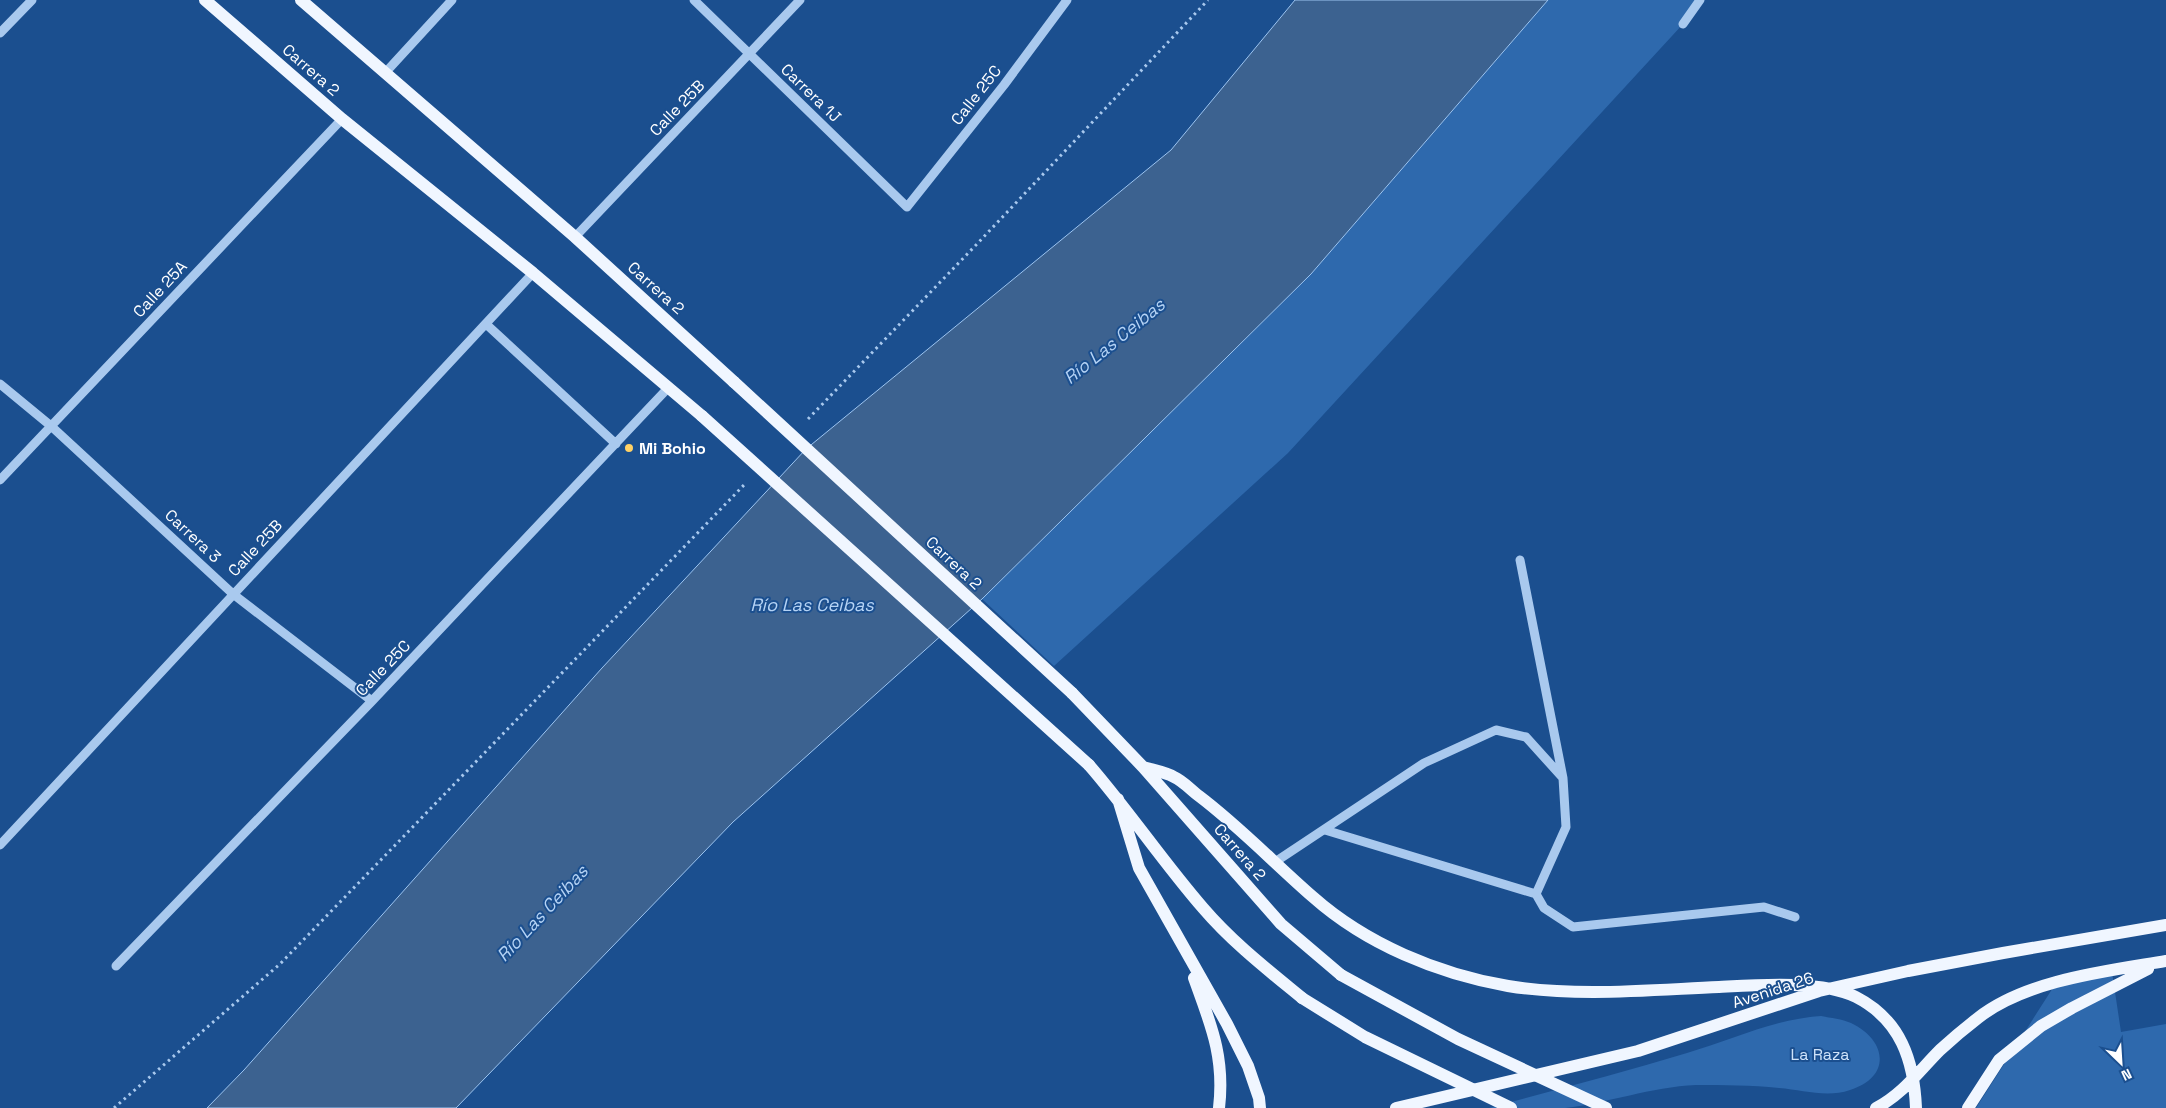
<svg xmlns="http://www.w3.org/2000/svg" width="2166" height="1108" viewBox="0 0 2166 1108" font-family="'Space Grotesk',sans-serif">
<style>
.green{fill:#2e69ad}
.water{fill:#3c6290;stroke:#9cc4f0}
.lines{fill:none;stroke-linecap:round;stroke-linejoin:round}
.path{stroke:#a9c9ee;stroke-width:3;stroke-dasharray:2.5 4;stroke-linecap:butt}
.minor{stroke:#a9c9ee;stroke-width:9}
.major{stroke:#f0f6ff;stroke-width:12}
.major-bridge{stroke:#f0f6ff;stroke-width:12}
.poi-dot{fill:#ffd166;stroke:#1b4f8f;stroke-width:2}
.labels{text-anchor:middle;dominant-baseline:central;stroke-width:4;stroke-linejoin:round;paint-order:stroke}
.street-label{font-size:16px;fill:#fff;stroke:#1b4f8f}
.poi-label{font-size:16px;font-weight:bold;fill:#fff;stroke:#1b4f8f;text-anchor:start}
.park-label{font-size:16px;fill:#cfe3fa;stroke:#1b4f8f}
.water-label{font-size:18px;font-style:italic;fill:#b5d3f5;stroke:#1b4f8f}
</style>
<rect width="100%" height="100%" fill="#1b4f8f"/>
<path class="green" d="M1548,0H1701L1683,24L1288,453L1054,666L982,599L1311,274Z
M2112,972L2121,1032L2166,1024V1108H1976L2056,983Z
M1821,1016C1831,1018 1842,1019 1851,1023C1887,1040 1892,1077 1850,1090C1827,1098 1803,1090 1779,1088C1752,1085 1723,1085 1696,1085C1651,1087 1608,1103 1565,1108C1540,1108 1514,1108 1489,1108C1555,1090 1621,1073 1687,1053C1732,1040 1774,1019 1821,1016Z"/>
<path class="water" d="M1295,0H1548L1311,274L982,599L733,822L456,1108H207L244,1070L602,668L806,449L1171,150Z"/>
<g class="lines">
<path class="path" d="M808,419L976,245L1208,0
M114,1108L280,964L744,485"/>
<path class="minor" d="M694,0L907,207L1004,85L1067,0
M1683,24L1700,0
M0,33L32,0
M385,73L452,0
M575,237L800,0
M486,324L616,444
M0,384L51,426L233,594L372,701
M0,480L342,119
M1520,560L1563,778
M1325,830L1536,894
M0,845L533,273
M1275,862L1424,763L1496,730L1526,737L1563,778L1566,827L1536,894L1544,908L1573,927L1764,907L1795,917
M116,966L372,701L668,388"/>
<path class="major" d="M205,0L342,119L533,273L702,416
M301,0L575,237L734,382
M1072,693L1143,767L1281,924L1341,975
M1089,765C1129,811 1163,862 1203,908C1232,942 1268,970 1302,998
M1143,767C1153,770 1165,772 1174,777C1183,781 1191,790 1199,796C1240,827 1275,864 1313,897C1366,944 1438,974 1508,986C1577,997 1649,990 1719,987C1757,985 1822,980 1856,997C1901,1020 1914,1061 1916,1108
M1118,799L1139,868L1227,1024L1248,1066L1259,1098L1260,1108
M1194,978C1211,1025 1225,1057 1219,1108
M1396,1108L1638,1051L1819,991L1908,971L2003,953L2166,925
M1876,1108C1903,1094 1919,1071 1940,1050C1952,1039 1965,1028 1978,1018C2026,980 2107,971 2166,961
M1968,1108L1999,1060L2041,1026L2072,1008L2148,969"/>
<path class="major-bridge" d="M734,382L1072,693
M702,416L1089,765
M1341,975L1458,1039L1606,1108
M1302,998L1365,1037L1511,1108"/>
</g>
<circle class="poi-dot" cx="629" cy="448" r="5"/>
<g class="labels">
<g class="street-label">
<text transform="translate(311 70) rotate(41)">Carrera 2</text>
<text transform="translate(811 93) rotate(44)">Carrera 1J</text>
<text transform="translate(976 95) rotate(-52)">Calle 25C</text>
<text transform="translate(677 108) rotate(-46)">Calle 25B</text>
<text transform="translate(656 288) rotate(42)">Carrera 2</text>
<text transform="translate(160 289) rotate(-47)">Calle 25A</text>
<text transform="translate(193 536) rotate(43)">Carrera 3</text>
<text transform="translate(255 548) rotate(-47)">Calle 25B</text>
<text transform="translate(954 563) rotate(43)">Carrera 2</text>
<text transform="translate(383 668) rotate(-46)">Calle 25C</text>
<text transform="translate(1240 852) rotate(49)">Carrera 2</text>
<text transform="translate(1773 990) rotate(-18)">Avenida 26</text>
</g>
<g class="poi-label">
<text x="639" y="448">Mi Bohio</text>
</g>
<g class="park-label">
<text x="1820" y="1054">La Raza</text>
</g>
<g class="water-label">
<text transform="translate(1114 341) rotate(-39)">Río Las Ceibas</text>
<text x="812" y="604">Río Las Ceibas</text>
<text transform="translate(542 913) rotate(-47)">Río Las Ceibas</text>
</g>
</g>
<g transform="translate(2121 1063) rotate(155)" stroke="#1b4f8f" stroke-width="4" paint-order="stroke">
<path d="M0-4L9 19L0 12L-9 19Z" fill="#ffffff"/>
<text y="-8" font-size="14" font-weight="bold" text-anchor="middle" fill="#ffffff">N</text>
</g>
</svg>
